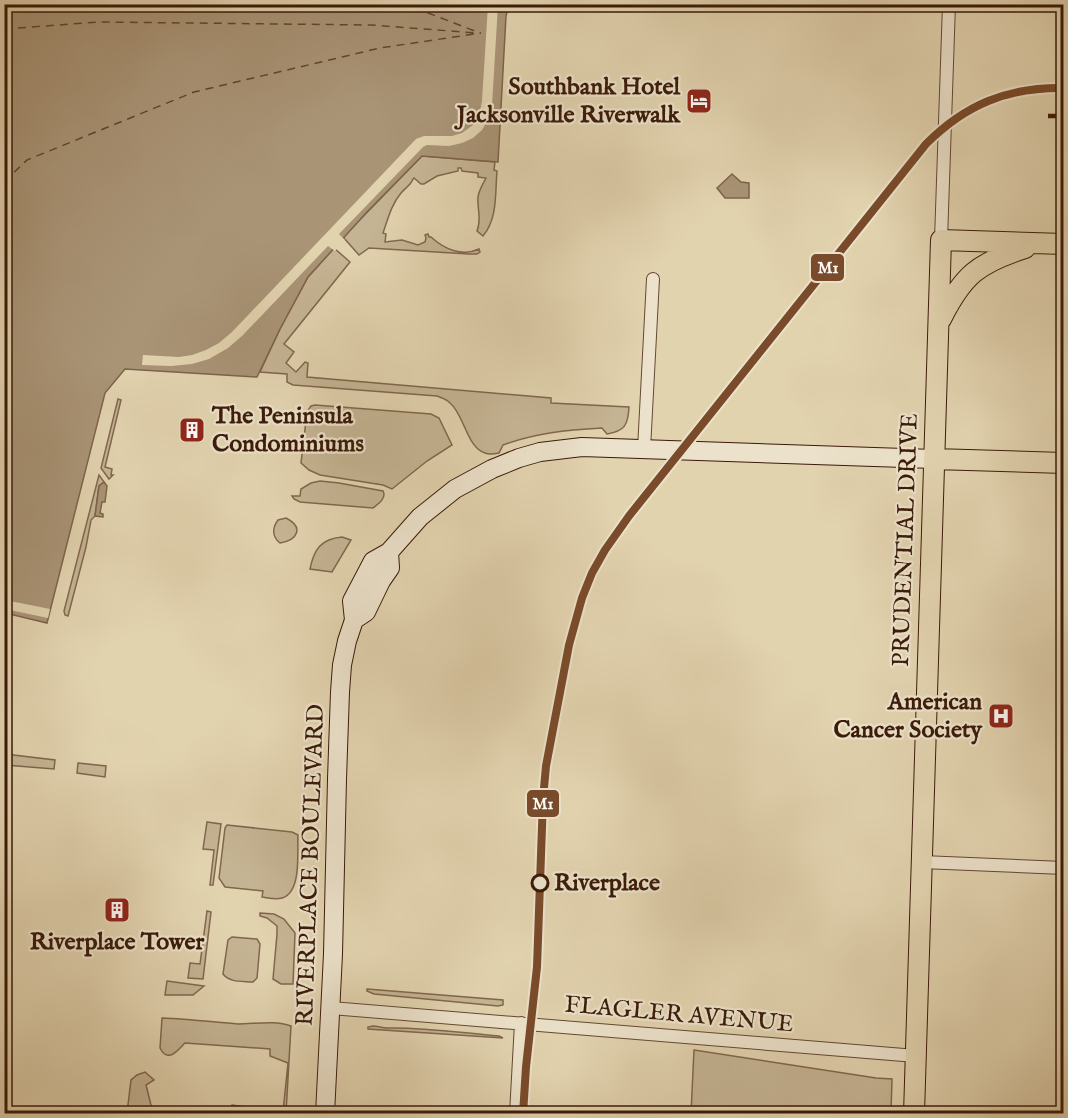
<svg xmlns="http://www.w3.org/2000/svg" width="1068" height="1118" viewBox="0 0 1068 1118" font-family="'IM FELL English',serif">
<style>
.green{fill:#c5b493;stroke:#80674e;stroke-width:1.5}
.water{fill:#a99476;stroke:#7d634a;stroke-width:1.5}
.pier{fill:#e2d3af}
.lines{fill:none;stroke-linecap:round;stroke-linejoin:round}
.ferry{stroke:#61452e;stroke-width:1.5;stroke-dasharray:8 6;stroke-linecap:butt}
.street-casing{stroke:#644832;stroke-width:14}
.secondary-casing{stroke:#3a1a08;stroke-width:20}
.primary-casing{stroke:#3a1a08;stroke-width:22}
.street{stroke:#ece2cb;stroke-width:12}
.secondary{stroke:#ece2cb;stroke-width:18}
.primary{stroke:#e2d3af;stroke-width:20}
.rail{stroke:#3a1a08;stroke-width:4.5;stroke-dasharray:10 10;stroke-linecap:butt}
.metro-1-casing{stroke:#ece2cb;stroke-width:12}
.metro-1{stroke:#7a4b2a;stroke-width:8}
.stop-dot{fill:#ece2cb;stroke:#3a1a08;stroke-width:3}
.labels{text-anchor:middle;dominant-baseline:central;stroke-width:4.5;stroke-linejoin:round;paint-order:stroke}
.poi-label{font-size:24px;font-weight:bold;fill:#3a1a08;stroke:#ece2cb;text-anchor:end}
.street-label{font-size:24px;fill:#3a1a08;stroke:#ece2cb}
.stop-label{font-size:24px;font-weight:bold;fill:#3a1a08;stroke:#ece2cb;text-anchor:start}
.line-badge{stroke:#ece2cb;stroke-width:2}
.badge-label{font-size:16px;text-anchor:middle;font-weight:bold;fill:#fff}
</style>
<rect width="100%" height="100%" fill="#e2d3af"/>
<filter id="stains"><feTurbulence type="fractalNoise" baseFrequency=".00333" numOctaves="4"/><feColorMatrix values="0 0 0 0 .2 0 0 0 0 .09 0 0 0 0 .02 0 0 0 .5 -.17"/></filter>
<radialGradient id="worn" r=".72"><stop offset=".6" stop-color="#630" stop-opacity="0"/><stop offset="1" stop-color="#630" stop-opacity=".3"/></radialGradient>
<path class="green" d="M422,156L495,162L494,170L497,171C495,193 498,218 483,236L477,231C482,219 477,209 478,197C479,190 483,184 486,178L478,177V173L462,171L461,168H458V171L437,176L424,184H421L414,178L413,179C411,185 405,188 401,193C391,205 388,219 383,233L386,234L385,242L402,240L418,245L425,242L426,238L425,235L428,234L429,237H431C444,249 462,257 479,249L480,252L477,254H469L369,248L359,255L343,237Z
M334,248L350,262L284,344L294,352L286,363L296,372L305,362L308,363L307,377L551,398V403L629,407C628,425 625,431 607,434L602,428C566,430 536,433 503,445L499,453C494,454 489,455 485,453C467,448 464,414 450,403C447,399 442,398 437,396L293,385L287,382V374L260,372L280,329L308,277Z
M118,399L121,400L105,467L112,469L111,475H113L109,479L101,468Z
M315,405L431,414L439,418L452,445L427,461L392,489L383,485L320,475L309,470L301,463L307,412L311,406Z
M99,475L104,482L99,486L95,516L91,520L86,547L68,616L65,615L64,611Z
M320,481L339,483L383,491C387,498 378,504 373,508L300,502L294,499L292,496H300L301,489L311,483Z
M286,518C304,527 298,540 280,543C272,537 272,528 278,520Z
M342,537L351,540L332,572L310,569C314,549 321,539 342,537Z
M5,754L55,760L54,769L5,765Z
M78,763L106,766L105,777L77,773Z
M207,822L221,824L213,885H210L214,850L203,849Z
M227,825L292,832L298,835C297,852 302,892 282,898C276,900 269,898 262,897L263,891L225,887L219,878L225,828Z
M207,911L211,912L203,979L188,978L190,963L200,964Z
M260,913L274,914L284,919L295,933L293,984H281L273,979L277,934V926L267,918L260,916Z
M232,937L257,939L260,944L257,978L253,982C242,981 230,983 223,974L228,940Z
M167,981L204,986L193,995H165Z
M367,989L503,1000V1005L498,1006L374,994L367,991Z
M162,1018C187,1019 213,1022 238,1024C255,1024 275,1020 291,1026L286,1113H262L232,1110L230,1108L232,1105L283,1112L288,1063L270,1056V1049L185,1043C178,1050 168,1064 160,1048Z
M373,1026C378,1026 382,1028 387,1028C424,1027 462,1033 499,1036L503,1038L368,1029V1027Z
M694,1050L876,1078L892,1079L891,1113H691Z
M145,1072L154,1080L146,1085L153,1113L135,1111L134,1113H127L131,1080L137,1075Z"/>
<path class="water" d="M5,5H509L506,16L498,162L422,156L367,212L308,277L280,329L257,377L125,369L105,393L47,623L5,613Z
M732,174L741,182L749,183V198H725L717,188Z
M104,482L107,486L105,502H102L100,513L103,514V517L95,516L99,486Z"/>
<path class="pier" d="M488,5H498L492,105L489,118L482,130L473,138L462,143L449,146L427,145L423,147L339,234L345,240L335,251L328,246L242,336L228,348L209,359L192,364L171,366L142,365L143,355L179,357L192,355L206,350L219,343L232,332L416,139L424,136H452L462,133L473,125L479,116L482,101Z
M5,600L50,609L48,618L5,609Z"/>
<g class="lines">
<path class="ferry" d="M417,4L423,11L480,33
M4,29L99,22L371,25L477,33
M4,182L27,160L194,92L380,48L481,33"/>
<g class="street-casing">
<path id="street" d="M941,240L949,4
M644,449L653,279
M922,862L1064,868
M331,1008L916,1056
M516,1114L521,1023"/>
</g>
<g class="secondary-casing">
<path id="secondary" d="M354,620L366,612L381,581L390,568L389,552
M325,1114L333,954L337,779L340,692L342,665L347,641L354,620L352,601L373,561L389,552L420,517L455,489L492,469L519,458L540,452L582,447L934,459"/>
</g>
<g class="primary-casing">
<path id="primary" d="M941,319C963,275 978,263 1025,248
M934,459L1064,463
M914,1114L941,240L1064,244"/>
</g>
<use href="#street" class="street"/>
<use href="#secondary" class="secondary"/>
<use href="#primary" class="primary"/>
<path class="rail" d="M1048,116H1064"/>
<g class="metro-1-casing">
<path id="metro-1" d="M523,1114L526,1067L537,967L543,799L546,766L569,645L582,598L592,573L605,550L629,516L926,144C965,105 1007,87 1064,88"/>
</g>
<use href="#metro-1" class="metro-1"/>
</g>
<defs>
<g id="hotel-square" transform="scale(1.35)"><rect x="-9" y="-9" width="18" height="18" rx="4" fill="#8f2418" stroke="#ece2cb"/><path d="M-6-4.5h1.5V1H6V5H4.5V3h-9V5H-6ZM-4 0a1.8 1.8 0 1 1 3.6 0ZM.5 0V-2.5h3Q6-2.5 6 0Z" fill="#fff"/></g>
<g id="building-square" transform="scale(1.35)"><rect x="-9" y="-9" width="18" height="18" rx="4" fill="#8f2418" stroke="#ece2cb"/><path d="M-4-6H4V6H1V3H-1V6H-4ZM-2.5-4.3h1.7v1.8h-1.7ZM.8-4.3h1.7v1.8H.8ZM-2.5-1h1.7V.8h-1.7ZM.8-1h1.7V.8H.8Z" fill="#fff"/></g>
<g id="hospital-square" transform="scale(1.35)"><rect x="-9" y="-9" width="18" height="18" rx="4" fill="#8f2418" stroke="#ece2cb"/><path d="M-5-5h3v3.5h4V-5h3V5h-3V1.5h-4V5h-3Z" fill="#fff"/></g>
</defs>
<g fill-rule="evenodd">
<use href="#hotel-square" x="699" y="101"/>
<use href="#building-square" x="192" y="430"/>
<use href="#hospital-square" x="1001" y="716"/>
<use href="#building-square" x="117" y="910"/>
</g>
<circle class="stop-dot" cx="540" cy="883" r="8"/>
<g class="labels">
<g class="poi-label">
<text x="680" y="87">Southbank Hotel<tspan x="680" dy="28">Jacksonville Riverwalk</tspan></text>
<text x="212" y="416" text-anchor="start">The Peninsula<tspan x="212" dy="28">Condominiums</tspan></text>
<text x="982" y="702">American<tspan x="982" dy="28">Cancer Society</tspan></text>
<text x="117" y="942" text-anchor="middle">Riverplace Tower</text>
</g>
<g class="street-label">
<text transform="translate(906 540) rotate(-88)">PRUDENTIAL DRIVE</text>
<text transform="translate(311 865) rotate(-88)">RIVERPLACE BOULEVARD</text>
<text transform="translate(679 1015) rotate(5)">FLAGLER AVENUE</text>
</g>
<g class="stop-label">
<text x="554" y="883">Riverplace</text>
</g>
</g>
<g class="line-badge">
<rect x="810" y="253" width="35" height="29" rx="6" fill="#7a4b2a"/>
<rect x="526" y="789" width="34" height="29" rx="6" fill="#7a4b2a"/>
</g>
<g class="badge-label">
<text x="828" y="273">M1</text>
<text x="543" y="809">M1</text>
</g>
<rect width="1068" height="1118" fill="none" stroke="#e2d3af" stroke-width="24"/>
<rect x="6" y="6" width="1056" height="1106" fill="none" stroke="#3a1a08" stroke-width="3"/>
<rect x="12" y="12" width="1044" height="1094" fill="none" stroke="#3a1a08" stroke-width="1.5"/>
<rect width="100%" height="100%" filter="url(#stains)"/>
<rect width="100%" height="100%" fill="url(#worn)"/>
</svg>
